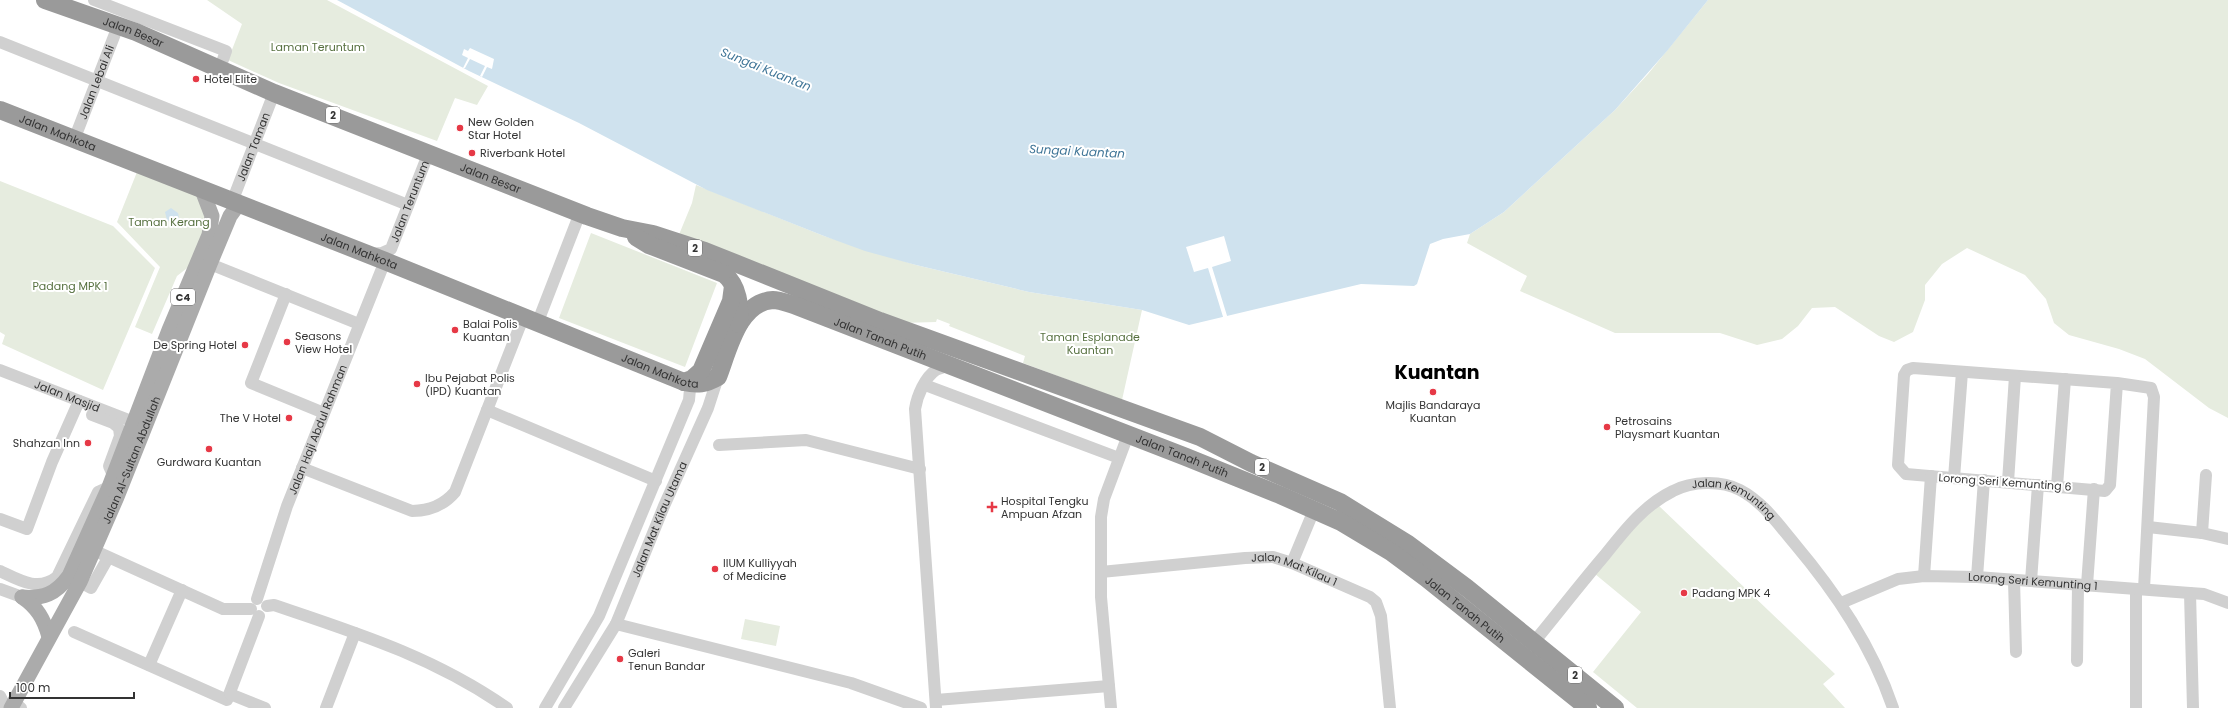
<svg xmlns="http://www.w3.org/2000/svg" width="2228" height="708" viewBox="0 0 2228 708" font-family="Poppins,sans-serif">
<style>
.green{fill:#e6ecdf}
.water{fill:#cfe2ee}
.pier{fill:#fff}
.lines{fill:none;stroke-linecap:round;stroke-linejoin:round}
.minor{stroke:#d0d0d0;stroke-width:12}
.major{stroke:#ababab;stroke-width:15}
.highway{stroke:#9a9a9a;stroke-width:18}
.poi-dot{fill:#e63946;stroke:#fff;stroke-width:1.5}
.labels{text-anchor:middle;dominant-baseline:central;stroke-width:4;stroke-linejoin:round;paint-order:stroke}
.shield{fill:#fff;stroke:#707070;stroke-width:1}
.shield-label{font-size:10px;font-weight:bold;fill:#333}
.street-label{font-size:11px;fill:#333;stroke:#fff}
.park-label{font-size:11px;fill:#56703f;stroke:#fff}
.poi-label{font-size:11px;fill:#333;stroke:#fff;text-anchor:start}
.water-label{font-size:12px;font-style:italic;fill:#3f7597;stroke:#fff}
.town-label{font-size:19px;font-weight:bold;fill:#000;stroke:#fff}
</style>
<rect width="100%" height="100%" fill="#fff"/>
<path class="green" d="M207,0H327L488,86L477,105L455,98L437,141L279,83L228,60L242,24Z
M1708,0H2228V418L2209,408L2145,359L2119,349L2069,335L2054,323L2046,299L2025,275L1967,248L1942,264L1925,285V300L1913,332L1894,342L1879,336L1835,307L1812,308L1798,326L1782,339L1757,345L1720,333H1615L1520,291L1527,276L1467,243L1470,234L1504,212L1615,110L1648,74Z
M137,172L199,194L209,214L191,265L177,276L152,334L135,327L160,267L117,222Z
M0,181L113,226L155,268L103,390L2,344L5,335L0,332Z
M696,185L824,236L916,265L1029,292L1142,310L1122,400L1023,363L1025,356L949,326L950,324L937,319L936,322L901,323L678,237L692,203Z
M591,233L717,283L685,367L559,318Z
M1658,505L1835,674L1823,684L1845,708H1637L1593,672L1641,612L1595,574L1636,523Z
M745,619L780,626L776,646L741,639Z"/>
<path class="water" d="M337,0H1708L1667,51L1615,110L1504,212L1470,234L1443,239L1430,244L1417,284L1414,286L1361,284L1189,325L1142,310L1029,292L916,265L865,251L824,236L707,190L579,123L469,71Z
M171,208L178,213L180,222L175,225L167,220L165,212Z"/>
<path class="pier" d="M470,48L494,59L492,69L487,67L482,77L480,76L485,66L470,59L465,68H463L468,58L462,55L464,49L468,51Z
M1224,236L1231,261L1212,267L1228,319L1224,320L1208,268L1194,272L1186,247Z"/>
<g class="lines">
<g class="minor">
<path d="M94,0L226,51L220,68"/>
<path d="M0,42L408,205"/>
<path id="s1" d="M74,140L118,26"/>
<path id="s2" d="M232,202L274,93"/>
<path id="s3" d="M369,254L382,253L391,249L429,152"/>
<path d="M210,264L359,324"/>
<path d="M286,294L251,383L324,413"/>
<path d="M537,324L580,213"/>
<path id="s4" d="M0,370L134,422"/>
<path d="M2117,383L2110,485L2105,491L1906,474L1898,465L1904,375L1907,370L1913,368L2117,383L2151,388L2154,397L2144,589"/>
<path d="M925,385L1119,458"/>
<path d="M487,410L656,481"/>
<path d="M92,415L113,423L119,428L120,436L109,466L113,475"/>
<path d="M719,445L806,440L920,469"/>
<path d="M302,468L412,511C429,511 444,505 455,492L523,318"/>
<path d="M1954,478L1962,372"/>
<path d="M2008,482L2015,376"/>
<path d="M2057,486L2065,379"/>
<path d="M0,519L27,529L52,462L79,401"/>
<path d="M2148,527L2202,533L2228,539"/>
<path d="M2202,533L2206,475"/>
<path d="M93,550L223,609H251"/>
<path d="M1292,563L1314,510"/>
<path d="M0,571C19,580 38,592 57,577L98,492L109,487"/>
<path id="s5" d="M1101,572L1245,558L1273,557L1292,563L1370,597L1376,602L1381,616L1390,708"/>
<path d="M1924,576L1931,476"/>
<path d="M1977,577L1984,480"/>
<path d="M2014,580L2016,652"/>
<path d="M2031,581L2038,485"/>
<path d="M80,582L91,588L108,558"/>
<path d="M2087,585L2094,489"/>
<path d="M0,589L22,597"/>
<path d="M2136,589V708"/>
<path d="M2190,593L2193,708"/>
<path id="s6" d="M257,599L287,506L385,261"/>
<path id="s7" d="M1841,603L1898,579L1924,576L1977,577L2190,593L2204,594L2228,603"/>
<path d="M267,606L274,605C357,633 434,657 507,708"/>
<path d="M616,624L851,683L921,708"/>
<path d="M74,632L227,700L259,616"/>
<path id="s8" d="M1534,642C1558,613 1581,583 1605,555C1624,531 1644,505 1673,491C1692,481 1721,480 1740,490C1763,502 1778,524 1794,543C1836,593 1872,646 1893,708"/>
<path d="M2077,661L2078,585"/>
<path d="M149,665L182,590"/>
<path d="M230,694L265,708"/>
<path d="M0,696L6,708"/>
<path d="M936,700L1109,686"/>
<path d="M14,702L21,708"/>
<path d="M326,708L355,633"/>
<path d="M545,708L599,616L689,400L690,389L684,382"/>
<path id="s9" d="M564,708L616,624L664,506L708,408L718,377"/>
<path d="M936,708L915,409C917,396 925,377 936,370C940,368 945,367 948,365"/>
<path d="M1111,708L1101,597V517L1104,499L1128,435"/>
</g>
<g class="major">
<path d="M22,597C43,599 56,594 69,576L109,487L169,330L209,235L212,216L202,190"/>
<path d="M22,597C37,607 44,619 49,637"/>
<path id="s10" d="M11,708L80,582L117,497L210,264L230,216L238,205"/>
</g>
<g class="highway">
<path id="s11" d="M45,0L136,32L274,93L587,216L622,228L653,234L705,251L880,321L1200,437L1251,463L1340,502L1408,544L1467,588L1615,708"/>
<path id="s12" d="M0,110L385,261L684,382C697,385 706,384 718,377C728,352 738,302 773,300C780,300 787,303 794,305L1186,457L1280,495L1341,522L1391,552L1426,578L1588,708"/>
<path d="M636,237L649,245L724,274C739,286 740,306 739,324"/>
<path d="M684,382L692,379L701,371L731,301L733,286"/>
</g>
</g>
<g class="poi-dot">
<circle cx="196" cy="79" r="4"/>
<circle cx="460" cy="128" r="4"/>
<circle cx="472" cy="153" r="4"/>
<circle cx="455" cy="330" r="4"/>
<circle cx="287" cy="342" r="4"/>
<circle cx="245" cy="345" r="4"/>
<circle cx="417" cy="384" r="4"/>
<circle cx="1433" cy="392" r="4"/>
<circle cx="289" cy="418" r="4"/>
<circle cx="1607" cy="427" r="4"/>
<circle cx="88" cy="443" r="4"/>
<circle cx="209" cy="449" r="4"/>
<path d="M990 501h4v4h4v4h-4v4h-4v-4h-4v-4h4z"/>
<circle cx="715" cy="569" r="4"/>
<circle cx="1684" cy="593" r="4"/>
<circle cx="620" cy="659" r="4"/>
</g>
<g class="labels">
<g class="shield">
<rect x="326" y="107" width="14" height="16" rx="3"/>
<rect x="688" y="240" width="14" height="16" rx="3"/>
<rect x="171" y="289" width="24" height="16" rx="3"/>
<rect x="1255" y="459" width="14" height="16" rx="3"/>
<rect x="1568" y="667" width="14" height="16" rx="3"/>
</g>
<g class="shield-label">
<text x="333" y="115">2</text>
<text x="695" y="248">2</text>
<text x="183" y="297">C4</text>
<text x="1262" y="467">2</text>
<text x="1575" y="675">2</text>
</g>
<g class="street-label">
<text stroke="none"><textPath href="#s11" startOffset="94">Jalan Besar</textPath></text>
<text stroke="none"><textPath href="#s1" startOffset="62">Jalan Lebai Ali</textPath></text>
<text stroke="none"><textPath href="#s12" startOffset="62">Jalan Mahkota</textPath></text>
<text stroke="none"><textPath href="#s2" startOffset="59">Jalan Taman</textPath></text>
<text stroke="none"><textPath href="#s11" startOffset="480">Jalan Besar</textPath></text>
<text stroke="none"><textPath href="#s3" startOffset="74">Jalan Teruntum</textPath></text>
<text stroke="none"><textPath href="#s12" startOffset="386">Jalan Mahkota</textPath></text>
<text stroke="none"><textPath href="#s12" startOffset="986">Jalan Tanah Putih</textPath></text>
<text stroke="none"><textPath href="#s12" startOffset="710">Jalan Mahkota</textPath></text>
<text stroke="none"><textPath href="#s4" startOffset="72">Jalan Masjid</textPath></text>
<text stroke="none"><textPath href="#s6" startOffset="180">Jalan Haji Abdul Rahman</textPath></text>
<text stroke="none"><textPath href="#s12" startOffset="1310">Jalan Tanah Putih</textPath></text>
<text stroke="none"><textPath href="#s10" startOffset="276">Jalan Al-Sultan Abdullah</textPath></text>
<text transform="translate(2005 482) rotate(4)">Lorong Seri Kemunting 6</text>
<text stroke="none"><textPath href="#s8" startOffset="273">Jalan Kemunting</textPath></text>
<text stroke="none"><textPath href="#s9" startOffset="212">Jalan Mat Kilau Utama</textPath></text>
<text stroke="none"><textPath href="#s5" startOffset="196">Jalan Mat Kilau 1</textPath></text>
<text stroke="none"><textPath href="#s7" startOffset="197">Lorong Seri Kemunting 1</textPath></text>
<text stroke="none"><textPath href="#s12" startOffset="1634">Jalan Tanah Putih</textPath></text>
</g>
<g class="park-label">
<text x="318" y="47">Laman Teruntum</text>
<text x="169" y="222">Taman Kerang</text>
<text x="70" y="286">Padang MPK 1</text>
<text x="1090" y="337">Taman Esplanade<tspan x="1090" dy="13">Kuantan</tspan></text>
</g>
<g class="poi-label">
<text x="204" y="79">Hotel Elite</text>
<text x="468" y="122">New Golden<tspan x="468" dy="13">Star Hotel</tspan></text>
<text x="480" y="153">Riverbank Hotel</text>
<text x="463" y="324">Balai Polis<tspan x="463" dy="13">Kuantan</tspan></text>
<text x="295" y="336">Seasons<tspan x="295" dy="13">View Hotel</tspan></text>
<text x="237" y="345" text-anchor="end">De Spring Hotel</text>
<text x="425" y="378">Ibu Pejabat Polis<tspan x="425" dy="13">(IPD) Kuantan</tspan></text>
<text x="1433" y="405" text-anchor="middle">Majlis Bandaraya<tspan x="1433" dy="13">Kuantan</tspan></text>
<text x="281" y="418" text-anchor="end">The V Hotel</text>
<text x="1615" y="421">Petrosains<tspan x="1615" dy="13">Playsmart Kuantan</tspan></text>
<text x="80" y="443" text-anchor="end">Shahzan Inn</text>
<text x="209" y="462" text-anchor="middle">Gurdwara Kuantan</text>
<text x="1001" y="501">Hospital Tengku<tspan x="1001" dy="13">Ampuan Afzan</tspan></text>
<text x="723" y="563">IIUM Kulliyyah<tspan x="723" dy="13">of Medicine</tspan></text>
<text x="1692" y="593">Padang MPK 4</text>
<text x="628" y="653">Galeri<tspan x="628" dy="13">Tenun Bandar</tspan></text>
</g>
<g class="water-label">
<text transform="translate(766 69) rotate(22)">Sungai Kuantan</text>
<text transform="translate(1077 151) rotate(3)">Sungai Kuantan</text>
</g>
<g class="town-label">
<text x="1437" y="372">Kuantan</text>
</g>
</g>
<path d="M10 692v6h124v-6" fill="none" stroke="#333333" stroke-width="2"/>
<text x="16" y="692" font-size="12" fill="#333333" stroke="#ffffff" stroke-width="3" paint-order="stroke">100 m</text>
</svg>
